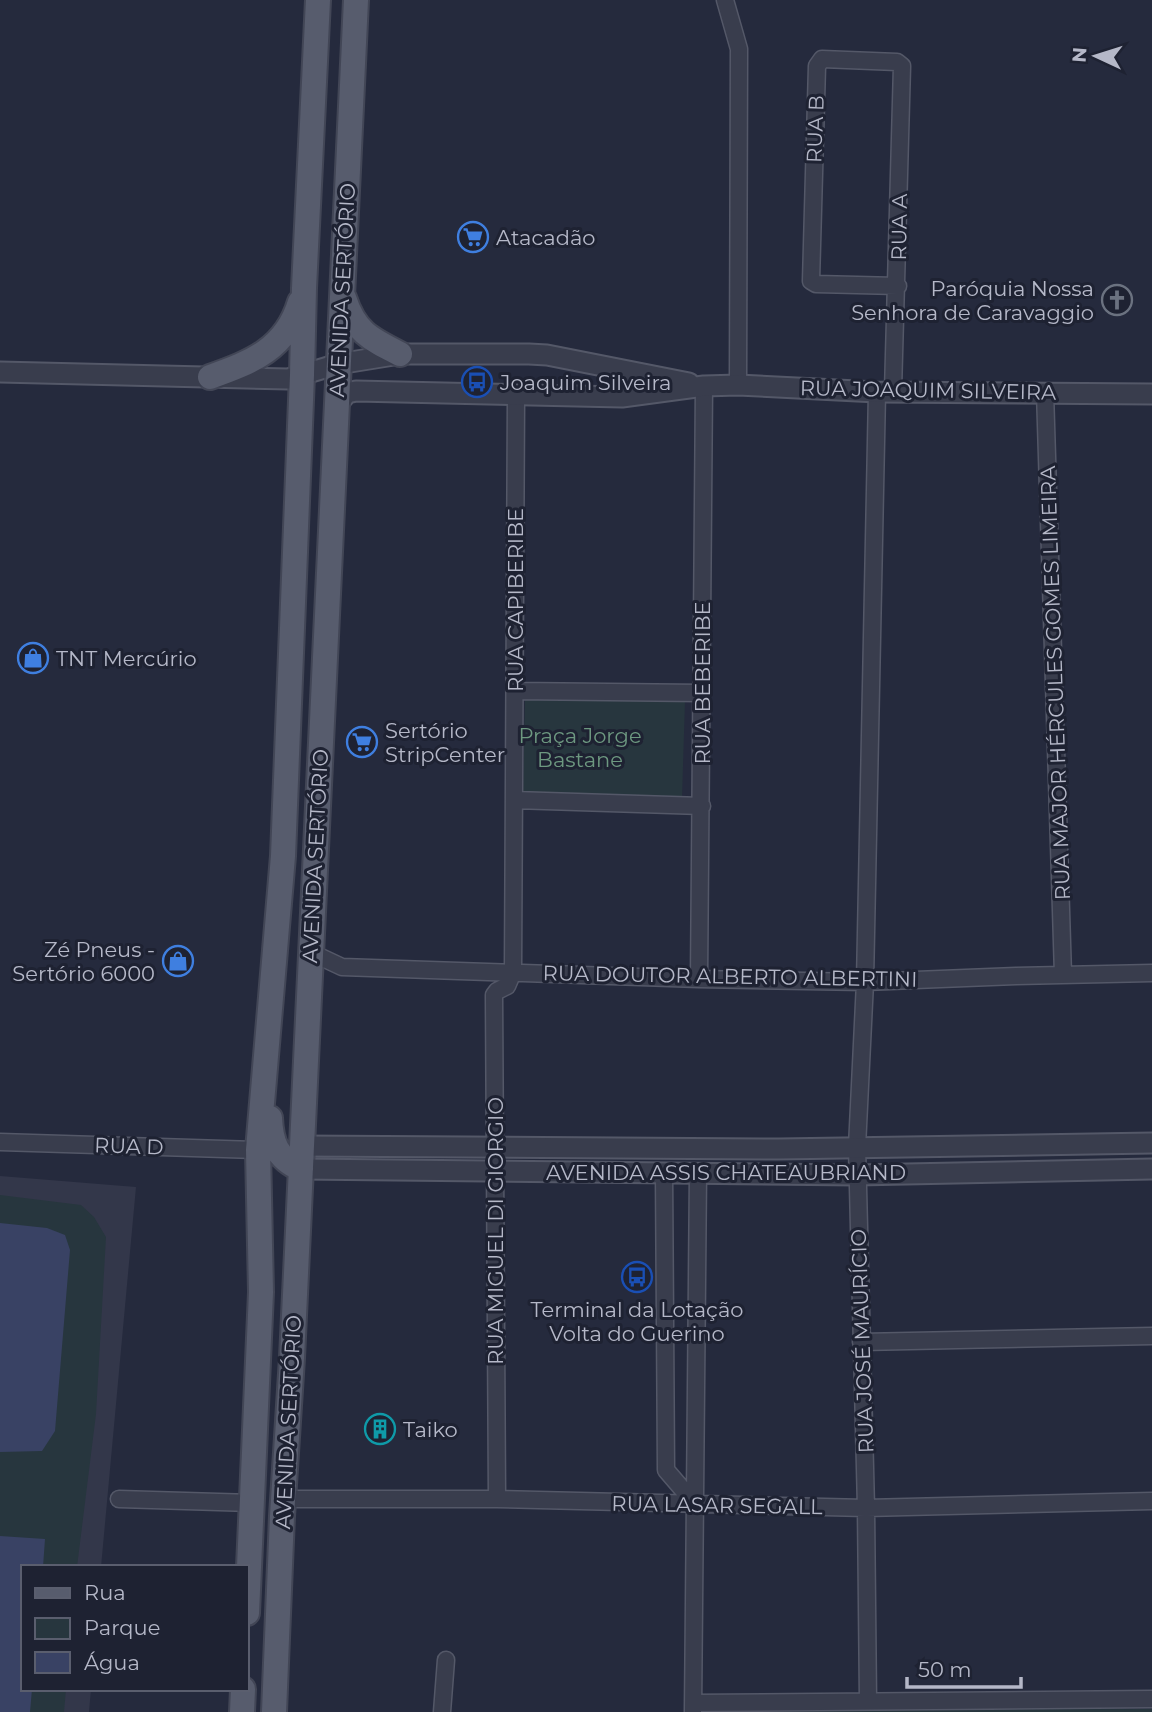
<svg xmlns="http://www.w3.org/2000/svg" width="1152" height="1712" viewBox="0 0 1152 1712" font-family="Montserrat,sans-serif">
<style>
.airport{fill:#33374a}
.green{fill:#27363e}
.water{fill:#394264}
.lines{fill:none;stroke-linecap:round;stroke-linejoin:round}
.minor-casing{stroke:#545868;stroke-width:19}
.tertiary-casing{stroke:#545868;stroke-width:23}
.primary-casing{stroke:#424656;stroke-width:28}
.minor{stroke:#393d4d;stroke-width:16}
.tertiary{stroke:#393d4d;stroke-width:19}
.primary{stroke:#575c6d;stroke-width:24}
.labels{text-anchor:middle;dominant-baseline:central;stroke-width:6;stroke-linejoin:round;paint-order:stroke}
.street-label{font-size:21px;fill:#b5b8c8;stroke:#1e2232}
.poi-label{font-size:21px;fill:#b5b8c8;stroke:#1e2232;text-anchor:start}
.park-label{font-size:21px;fill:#6d9880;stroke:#1e2232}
</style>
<rect width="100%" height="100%" fill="#252a3d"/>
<path class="airport" d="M0,1176L136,1187L101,1567H23V1689H91L89,1712H0Z"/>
<path class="green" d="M525,698L685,701L682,799L523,793Z
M0,1195L81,1205L94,1217L106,1237L96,1414L77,1567H23V1689H66L64,1712H0Z
M1152,1709V1712H714V1710Z"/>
<path class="water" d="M0,1223L47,1228L65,1235L70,1250L55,1431L42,1451L0,1452Z
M0,1536L45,1539L43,1567H23V1689H32L30,1712H0Z"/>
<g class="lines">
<g class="minor-casing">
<path id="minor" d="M725,0L739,49L738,385
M893,391L902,66L897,62L822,59L817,66L811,281L816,284L898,286
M1045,392L1063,975
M515,691L702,693
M514,800L702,806
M310,952L342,967L699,979L865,982L1016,976L1152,973
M699,979L704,386
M0,1142L258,1150
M664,1172L666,1470L696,1505
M861,1342L1152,1336
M119,1499L252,1503
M283,1499H497L866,1508L1152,1501
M497,1499L494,995L497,991L507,986L513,972L516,396
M868,1701L866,1508L857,1147L865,982L877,392
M693,1703L1152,1699
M442,1712L446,1660
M693,1712L698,1172"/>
</g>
<g class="tertiary-casing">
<path id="tertiary" d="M0,372L288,379L338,364L400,354H529L547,355L689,383
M335,407L347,393L356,391L622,397L704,386L738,385L877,392L1152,394
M301,1146L779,1149L1152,1143
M301,1169L857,1175L1152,1169"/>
</g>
<g class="primary-casing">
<path id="primary" d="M344,298C355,332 370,339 400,354
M210,377C252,362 286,349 300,302
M270,1118C271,1142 277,1159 301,1169
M247,1613L261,1292L258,1150L283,856L302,375L304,288L318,0
M242,1712L243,1689
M274,1712L282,1516L292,1358L356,0"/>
</g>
<use href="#minor" class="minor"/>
<use href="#tertiary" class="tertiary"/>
<use href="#primary" class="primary"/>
</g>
<defs>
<g id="supermarket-ring" transform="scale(1.575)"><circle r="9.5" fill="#1e2232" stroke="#3f7fe0" stroke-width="1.5"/><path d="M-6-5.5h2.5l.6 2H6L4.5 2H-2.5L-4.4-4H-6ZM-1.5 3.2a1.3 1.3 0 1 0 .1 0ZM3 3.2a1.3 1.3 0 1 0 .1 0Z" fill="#3f7fe0"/></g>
<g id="church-ring" transform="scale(1.575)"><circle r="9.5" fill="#1e2232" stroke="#6b7280" stroke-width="1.5"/><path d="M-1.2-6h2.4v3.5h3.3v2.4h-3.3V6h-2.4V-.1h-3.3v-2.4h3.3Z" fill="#6b7280"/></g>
<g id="bus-ring" transform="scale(1.575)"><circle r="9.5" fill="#1e2232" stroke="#1a4fb4" stroke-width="1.5"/><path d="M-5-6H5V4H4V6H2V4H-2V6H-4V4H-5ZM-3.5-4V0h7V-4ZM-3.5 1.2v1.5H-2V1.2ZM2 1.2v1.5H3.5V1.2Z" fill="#1a4fb4"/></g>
<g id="shop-ring" transform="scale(1.575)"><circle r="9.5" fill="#1e2232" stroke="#3f7fe0" stroke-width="1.5"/><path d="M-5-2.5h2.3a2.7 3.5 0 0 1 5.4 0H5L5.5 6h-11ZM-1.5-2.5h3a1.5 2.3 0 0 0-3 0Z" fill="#3f7fe0"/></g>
<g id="building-ring" transform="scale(1.575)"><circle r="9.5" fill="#1e2232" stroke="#0f9aa8" stroke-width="1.5"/><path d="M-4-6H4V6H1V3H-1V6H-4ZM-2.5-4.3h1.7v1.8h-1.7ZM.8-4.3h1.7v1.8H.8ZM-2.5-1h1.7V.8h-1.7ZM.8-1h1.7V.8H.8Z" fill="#0f9aa8"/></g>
</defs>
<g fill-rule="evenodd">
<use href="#supermarket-ring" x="473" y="237"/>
<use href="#church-ring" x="1117" y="300"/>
<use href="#bus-ring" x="477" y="382"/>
<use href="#shop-ring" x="33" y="658"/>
<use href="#supermarket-ring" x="362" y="742"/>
<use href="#shop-ring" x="178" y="961"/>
<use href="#bus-ring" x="637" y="1277"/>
<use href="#building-ring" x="380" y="1429"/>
</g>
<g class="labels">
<g class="street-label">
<text transform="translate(815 129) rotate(-88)">RUA B</text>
<text transform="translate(899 227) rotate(-89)">RUA A</text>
<text transform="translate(342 290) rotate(-87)">AVENIDA SERTÓRIO</text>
<text transform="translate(928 390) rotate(1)">RUA JOAQUIM SILVEIRA</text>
<text transform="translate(515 600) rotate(-90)">RUA CAPIBERIBE</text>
<text transform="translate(702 683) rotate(-90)">RUA BEBERIBE</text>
<text transform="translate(1055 683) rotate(-92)">RUA MAJOR HÉRCULES GOMES LIMEIRA</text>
<text transform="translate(315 856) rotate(-87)">AVENIDA SERTÓRIO</text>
<text transform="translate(730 976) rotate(1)">RUA DOUTOR ALBERTO ALBERTINI</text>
<text transform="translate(129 1146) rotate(2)">RUA D</text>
<text x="726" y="1172">AVENIDA ASSIS CHATEAUBRIAND</text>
<text transform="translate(495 1231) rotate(-90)">RUA MIGUEL DI GIORGIO</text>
<text transform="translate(862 1341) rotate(-92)">RUA JOSÉ MAURÍCIO</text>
<text transform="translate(288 1422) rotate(-87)">AVENIDA SERTÓRIO</text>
<text transform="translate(717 1505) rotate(1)">RUA LASAR SEGALL</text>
</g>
<g class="poi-label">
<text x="496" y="237">Atacadão</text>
<text x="1094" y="288" text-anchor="end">Paróquia Nossa<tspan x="1094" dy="24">Senhora de Caravaggio</tspan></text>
<text x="500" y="382">Joaquim Silveira</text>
<text x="56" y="658">TNT Mercúrio</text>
<text x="385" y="730">Sertório<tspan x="385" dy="24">StripCenter</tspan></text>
<text x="155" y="949" text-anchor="end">Zé Pneus -<tspan x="155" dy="24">Sertório 6000</tspan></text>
<text x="637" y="1309" text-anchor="middle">Terminal da Lotação<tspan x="637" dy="24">Volta do Guerino</tspan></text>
<text x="403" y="1429">Taiko</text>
</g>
<g class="park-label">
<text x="580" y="735">Praça Jorge<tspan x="580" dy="24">Bastane</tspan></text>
</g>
</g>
<rect x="21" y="1565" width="228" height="126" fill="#1e2232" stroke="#5a5e6e" stroke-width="2"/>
<rect x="35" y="1588" width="35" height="10" fill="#575c6d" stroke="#5a5e6e" stroke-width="2"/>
<text x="84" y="1600" font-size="21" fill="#b5b8c8">Rua</text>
<rect x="35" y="1618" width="35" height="21" fill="#27363e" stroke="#5a5e6e" stroke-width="2"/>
<text x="84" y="1635" font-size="21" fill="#b5b8c8">Parque</text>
<rect x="35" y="1652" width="35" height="21" fill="#394264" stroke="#5a5e6e" stroke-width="2"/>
<text x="84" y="1670" font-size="21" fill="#b5b8c8">Água</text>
<g transform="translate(1096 56) rotate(274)" stroke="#1e2232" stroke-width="5" paint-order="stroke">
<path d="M0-5L12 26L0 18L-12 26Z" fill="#b5b8c8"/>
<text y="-10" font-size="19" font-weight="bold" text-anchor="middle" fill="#b5b8c8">N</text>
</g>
<path d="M907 1677v10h114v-10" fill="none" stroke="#b5b8c8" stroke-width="3.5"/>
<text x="918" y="1677" font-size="21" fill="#b5b8c8" stroke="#1e2232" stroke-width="5" paint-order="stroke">50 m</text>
</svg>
